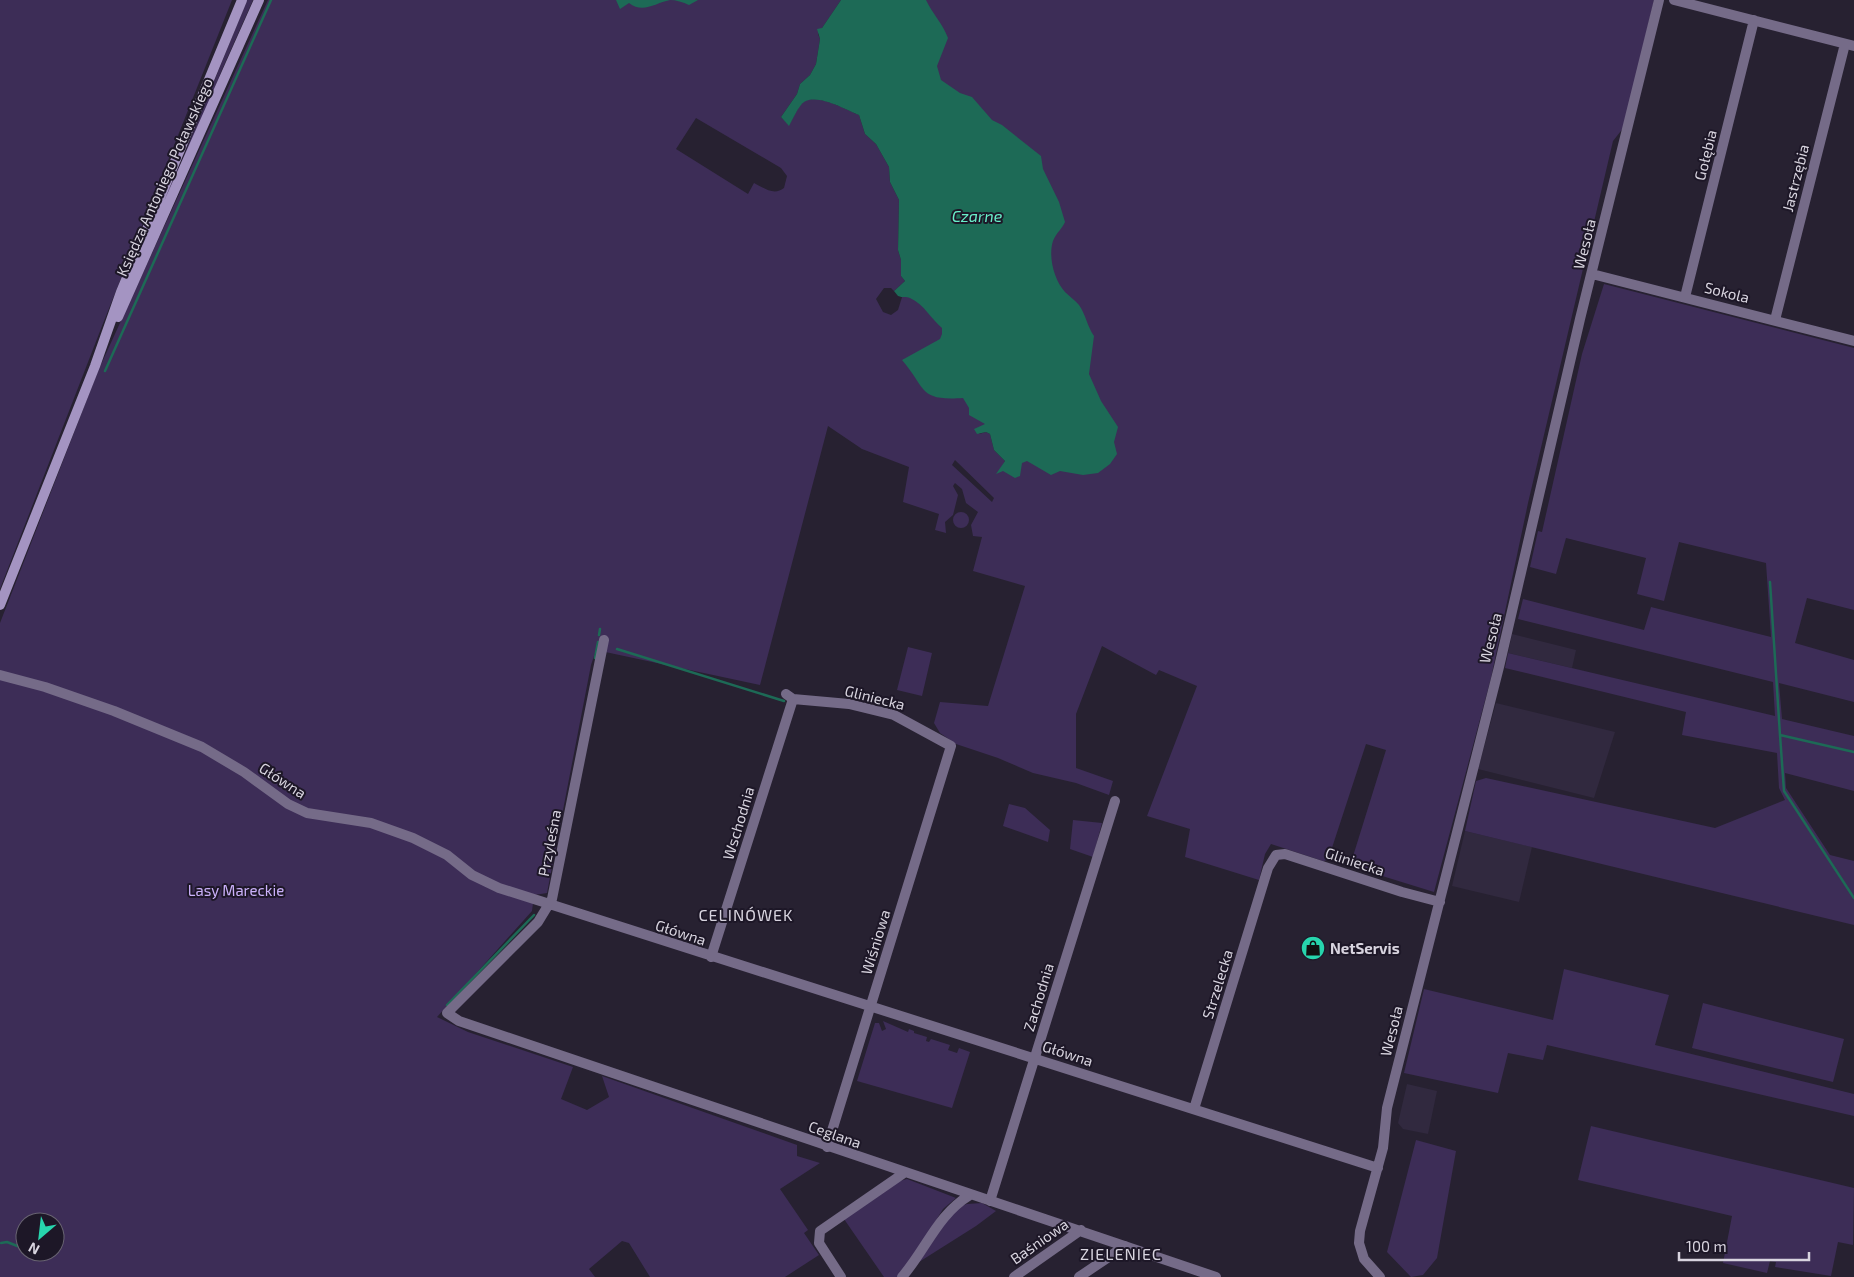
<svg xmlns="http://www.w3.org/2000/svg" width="1854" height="1277" viewBox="0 0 1854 1277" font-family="'Exo 2',sans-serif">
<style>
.built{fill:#31293f}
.green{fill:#3d2d57;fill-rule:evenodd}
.water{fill:#1d6a56}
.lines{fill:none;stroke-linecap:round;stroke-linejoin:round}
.stream{stroke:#1d6a56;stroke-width:2.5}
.street{stroke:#756b88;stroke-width:10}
.secondary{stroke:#a494c2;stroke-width:10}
.labels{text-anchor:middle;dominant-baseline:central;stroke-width:4;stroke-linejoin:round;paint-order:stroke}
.street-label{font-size:15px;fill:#d8d4df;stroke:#1d1727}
.park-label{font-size:15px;fill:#cbb1fa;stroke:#1d1727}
.poi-label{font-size:15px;font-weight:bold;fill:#d8d4df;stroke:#1d1727;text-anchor:start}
.water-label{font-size:16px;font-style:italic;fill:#69efca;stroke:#1d1727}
.neighbourhood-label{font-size:16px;letter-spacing:1px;fill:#d8d4df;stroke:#1d1727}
</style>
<rect width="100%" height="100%" fill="#272131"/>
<path class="built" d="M1512,634L1576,650L1572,668L1508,653Z
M1496,703L1615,732L1594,798L1478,769Z
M1465,831L1532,847L1519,902L1452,886Z
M1407,1084L1437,1091L1428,1134L1403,1129L1398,1123Z"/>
<path class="green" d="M0,0H232L102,326L0,589Z
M247,0H253L221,72L193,144L140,253L181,163Z
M268,0H841L818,34L820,39L816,64L810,75L800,84L797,94L781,117L789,125C793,119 796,110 801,104C812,90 846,110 859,115L865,134L876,144L889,167L890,182L899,200L898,250L901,260V276L905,281L894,291L891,288H884L876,299L883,312L891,315L898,310L903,294L939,308L987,423L979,434L986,432L990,434L994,450L1005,461L999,471L1006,468L959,110L883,0H1654L1624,127L1613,141L1528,503L1491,678L1434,892L1350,866L1386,750L1366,744L1328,860L1323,861L1271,844L1265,854L1259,880L1185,857L1190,829L1147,816L1197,686L1159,670L1156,675L1102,646L1076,714V768L1113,781L1109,795L1076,783L1033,773L998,758L956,744L940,733L934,723L940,702L988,706L1025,586L973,571L982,537L973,536L971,525L978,512L966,503L962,489L955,483L953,486L958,495L953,515L945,522L946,533L935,530L939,514L903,502L909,467L862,449L828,426L760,685L596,650L591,665L547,893L534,895L532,911L437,1017L468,1032L573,1067L561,1099L587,1110L609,1097L602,1076L797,1145V1156L820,1163L780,1189L808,1230L804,1233L819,1255L785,1277H650L629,1243L622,1241L589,1269L595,1277H0V623L98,371ZM696,118L781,168L787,176L784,188C774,196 764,188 754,183L748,194L676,149ZM955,460L994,498L992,502L952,465ZM25,1222H55V1252H25Z
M1604,284L1854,348V610L1807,598L1795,643L1854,660V702L1779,683L1782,719L1854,736V791L1785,773L1786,788L1830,855L1854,861V925L1465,831L1476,781L1486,778L1715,828L1785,800L1779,788L1777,753L1682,735L1686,712L1505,668L1508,653L1775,716L1773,682L1518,619L1523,599L1644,630L1651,607L1771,637L1766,563L1679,542L1664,601L1637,594L1646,558L1566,538L1556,574L1530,567L1538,531L1542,532L1582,354Z
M953 520a8 8 0 1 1 16 0a8 8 0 1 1-16 0Z
M908,647L932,653L922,696L897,690Z
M1009,804L1025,808L1050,830L1048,842L1003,826Z
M1073,820L1102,823L1093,857L1070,849Z
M1564,969L1669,995L1655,1045L1854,1094V1116L1547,1045L1543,1060L1508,1053L1498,1093L1404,1073L1424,989L1553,1020Z
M1703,1003L1844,1039L1833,1082L1692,1048Z
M883,1021L908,1032L909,1029L914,1031V1033L927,1037L926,1041L929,1042L931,1039L950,1045L948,1050L957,1053L959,1048L970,1052L952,1108L857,1081L875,1023H879L882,1031L886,1029Z
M1591,1126L1854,1188L1853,1245L1838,1242L1831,1276L1775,1267L1776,1262L1770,1261L1767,1273L1723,1263L1732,1216L1578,1180Z
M1416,1140L1456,1151L1437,1258L1423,1275L1411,1277L1387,1252Z
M907,1179L956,1198L943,1209L904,1272L897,1277H884L844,1219L896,1182Z
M982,1203L996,1211L976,1226L919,1262L954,1209L967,1204Z"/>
<path class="water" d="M616,0H698L689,5C683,2 676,0 670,0C655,3 643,14 629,3L620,9Z
M841,0H926C932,13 943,24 948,38L937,66L941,80L960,93L972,97L992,120L1002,125L1041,156L1043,169L1059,202L1065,222C1062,229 1056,233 1053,241C1048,256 1054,280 1065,292C1069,296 1075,300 1079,305C1086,315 1087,326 1094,336L1089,374L1101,401L1118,427L1114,442L1117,454L1110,464L1098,473L1083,475L1060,471L1051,475L1027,461L1022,463L1020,476L1015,478L1003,471L996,474L1005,461L994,450L990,434L986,432L977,434L974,429L985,424L969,415V408L963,398C918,401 927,389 902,360L940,339L942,334V328C931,319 924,304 910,298C906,296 903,298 898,296L894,291L905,281L901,276V260L898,250L899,200L890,182L889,167L876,144L865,134L859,115C846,110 812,90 801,105C796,111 793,119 789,126L781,117L797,94L800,84L810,75L816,64L820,39L817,29L822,28Z"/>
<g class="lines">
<path class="stream" d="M105,371L271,0
M1770,582L1780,735
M599,635L600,629
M617,649L784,701
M595,658L598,642
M1854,752L1780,735L1784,791L1854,898
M447,1005L534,915
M1,1243L7,1242L25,1249"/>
<path class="street" d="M1674,0L1854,46
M1592,274L1854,341
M1685,297L1754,20
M1775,320L1845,44
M604,640L552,899L538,922L447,1013L459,1021L1216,1277
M0,675L45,687L114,711L202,747L244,772L288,804L307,813L371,823L413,838L447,855L472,875L499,888L1378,1168
M786,694L793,699L849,704L894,715L951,746L827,1147
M711,957L793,699
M1194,1109L1268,868L1276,855L1285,854L1402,892L1440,902
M990,1201L1115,801
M841,1277L819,1243L820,1231L904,1173
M902,1277C927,1248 937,1215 970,1195
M1014,1277L1081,1230
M1079,1277L1125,1246
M1380,1277L1364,1259L1359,1243L1360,1231L1383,1148L1387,1108L1499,667L1580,319L1659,0"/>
<path class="secondary" d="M118,317L259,0
M0,605L95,366L121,292L242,0"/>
</g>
<defs>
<g id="shop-disc" transform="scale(1.25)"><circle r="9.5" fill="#27d5ad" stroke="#1d1727"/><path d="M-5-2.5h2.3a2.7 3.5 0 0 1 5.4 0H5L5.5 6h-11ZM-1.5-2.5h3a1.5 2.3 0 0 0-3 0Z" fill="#111"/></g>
</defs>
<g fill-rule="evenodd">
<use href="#shop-disc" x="1313" y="948"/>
</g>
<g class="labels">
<g class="street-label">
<text transform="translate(1705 155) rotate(-76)">Gołębia</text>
<text transform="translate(164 177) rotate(-66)">Księdza Antoniego Poławskiego</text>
<text transform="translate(1795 178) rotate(-76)">Jastrzębia</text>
<text transform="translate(1584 244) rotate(-76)">Wesoła</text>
<text transform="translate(1727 292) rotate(14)">Sokola</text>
<text transform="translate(1490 638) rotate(-76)">Wesoła</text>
<text transform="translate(875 697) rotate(14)">Gliniecka</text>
<text transform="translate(283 780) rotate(33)">Główna</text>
<text transform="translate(738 823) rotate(-73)">Wschodnia</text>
<text transform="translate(549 843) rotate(-79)">Przyleśna</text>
<text transform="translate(1355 861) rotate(18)">Gliniecka</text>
<text transform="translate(681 932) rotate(18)">Główna</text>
<text transform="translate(875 942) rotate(-73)">Wiśniowa</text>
<text transform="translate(1217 984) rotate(-73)">Strzelecka</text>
<text transform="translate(1038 997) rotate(-73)">Zachodnia</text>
<text transform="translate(1391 1031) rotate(-76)">Wesoła</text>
<text transform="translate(1068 1053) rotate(18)">Główna</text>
<text transform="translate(835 1134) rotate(19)">Ceglana</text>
<text transform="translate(1039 1241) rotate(-35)">Baśniowa</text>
</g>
<g class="park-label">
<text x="236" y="890">Lasy Mareckie</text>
</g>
<g class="poi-label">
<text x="1330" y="948">NetServis</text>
</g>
<g class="water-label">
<text x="977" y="215">Czarne</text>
</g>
<g class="neighbourhood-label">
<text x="746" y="914">CELINÓWEK</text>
<text x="1121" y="1253">ZIELENIEC</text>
</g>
</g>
<g transform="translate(40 1237) rotate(208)"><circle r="24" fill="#1d1727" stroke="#686371"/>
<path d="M0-4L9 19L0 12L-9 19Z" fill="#27d5ad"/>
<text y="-8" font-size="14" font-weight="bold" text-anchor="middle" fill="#d8d4df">N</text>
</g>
<path d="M1679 1252v8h130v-8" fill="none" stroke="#d8d4df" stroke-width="2.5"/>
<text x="1686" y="1252" font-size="15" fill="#d8d4df" stroke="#1d1727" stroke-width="4" paint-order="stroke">100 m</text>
</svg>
